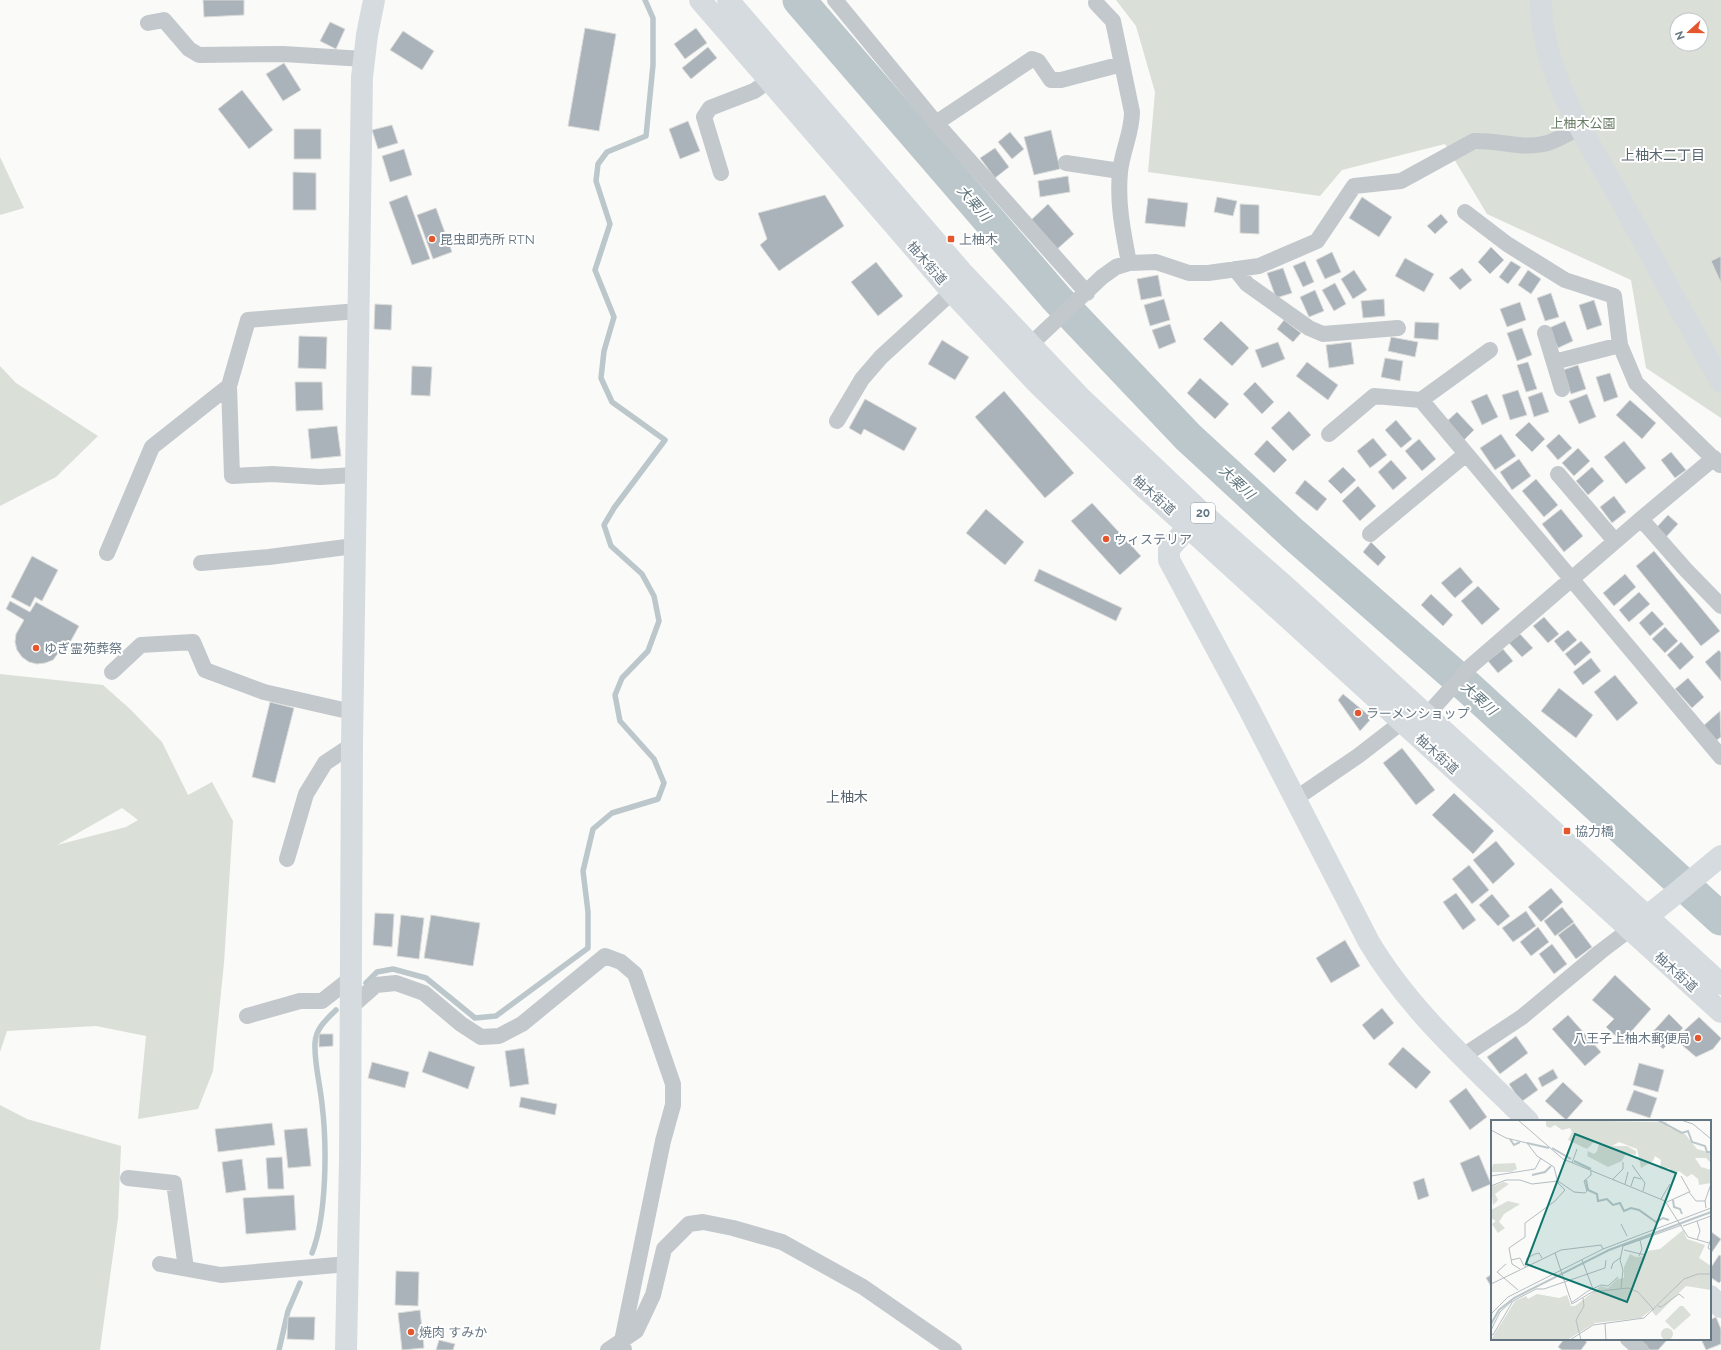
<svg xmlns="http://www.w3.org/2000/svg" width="1721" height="1350" viewBox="0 0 1721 1350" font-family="Raleway,'Noto Sans JP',sans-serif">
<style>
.green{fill:#dadfd7;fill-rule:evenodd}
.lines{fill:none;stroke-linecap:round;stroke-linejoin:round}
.stream{stroke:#bbc7cb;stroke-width:5.5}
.river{stroke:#bbc7cb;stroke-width:33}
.building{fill:#aab3b9;stroke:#dcdcda}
.street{stroke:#c3c8cc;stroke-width:16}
.secondary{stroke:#d6dbdf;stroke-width:22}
.primary{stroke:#d6dbdf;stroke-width:22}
.poi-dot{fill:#e4572e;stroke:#fff;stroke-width:1.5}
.labels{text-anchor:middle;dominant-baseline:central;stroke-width:4;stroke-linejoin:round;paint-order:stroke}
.shield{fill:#fff;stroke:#939fa8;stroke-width:1}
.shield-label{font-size:12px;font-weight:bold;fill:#657683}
.park-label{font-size:13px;fill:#687a64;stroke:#fff}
.poi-label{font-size:13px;fill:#657683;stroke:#fff;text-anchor:start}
.street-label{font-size:13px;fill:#657683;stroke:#fff}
.neighbourhood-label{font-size:14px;fill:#57646e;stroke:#fff}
.water-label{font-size:14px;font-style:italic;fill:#60757c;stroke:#fff}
.inset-river{fill:none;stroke:#bbc7cb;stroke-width:2}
.inset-road{fill:none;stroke:#b5bdc2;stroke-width:1}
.view{fill:#0f766e;fill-opacity:0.15;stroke:#0f766e;stroke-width:2}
.inset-edge{fill:none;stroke:#657683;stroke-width:2}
</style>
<rect width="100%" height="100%" fill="#fafaf8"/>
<path class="green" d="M1116,0H1721V418L1646,368L1631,280L1487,214L1445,144L1342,170L1320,196L1148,172L1155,92L1136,26ZM1677,20H1701V44H1677Z
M0,157L24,208L0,215Z
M0,366L16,383L98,436L56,477L0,506Z
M0,674L103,685L130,709L162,742L188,795L212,782L233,821L224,963L213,1071L198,1109L138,1119L146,1036L96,1026L7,1031L0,1052ZM122,808L138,820L126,827L57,845Z
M0,1105L27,1119L121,1146L118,1218L100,1350H0Z"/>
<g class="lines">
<path class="stream" d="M366,983L377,972L393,969L426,978L475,1018L496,1016L588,948V912L583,871L593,829L612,813L658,799L664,783L654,759L620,721L615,695L622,678L648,651L659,621L654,596L642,574L611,546L604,525L614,508L665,440L612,402L601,378L604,351L614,317L595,270L610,224L596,181L598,164L607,152L646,136L653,65V18L645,0
M312,1253C327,1215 327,1145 322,1104C320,1084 314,1062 315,1043C316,1028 326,1020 336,1010
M279,1350L288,1311L300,1283"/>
<path class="river" d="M799,0L1057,299L1188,437L1292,533L1470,689L1721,919"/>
</g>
<path class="building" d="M203,0H244V15L204,17Z
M330,22L345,29L336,49L320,41Z
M585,28L616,34L599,131L568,126Z
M696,28L707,43L685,59L674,44Z
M403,31L434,51L422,70L390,50Z
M708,47L717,58L691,79L682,68Z
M284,63L301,90L283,101L266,74Z
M242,90L273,130L249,149L218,109Z
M688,121L700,151L680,159L669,129Z
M392,125L398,143L378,149L372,130Z
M294,129H321V159H294Z
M1051,130L1060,169L1034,175L1024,137Z
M1010,132L1024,149L1012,159L998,142Z
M995,148L1009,167L995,178L980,158Z
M404,149L412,175L390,182L382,156Z
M293,172L316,173V210H293Z
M1068,176L1070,192L1040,197L1038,181Z
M407,195L430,259L412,265L389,202Z
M825,195L844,226L779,271L760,245L767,239L758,213Z
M1217,197L1237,201L1233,216L1214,212Z
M1362,197L1392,217L1379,237L1349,218Z
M1148,198L1188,203L1185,227L1145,223Z
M1048,204L1074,234L1055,251L1029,222Z
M1240,204L1259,205V234L1240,233Z
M436,208L452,252L433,259L417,215Z
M1441,214L1448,222L1435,234L1427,226Z
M1491,247L1504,260L1490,274L1478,262Z
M1332,252L1341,272L1325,279L1316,260Z
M1721,256V283L1711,261Z
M1405,258L1434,274L1424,292L1395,276Z
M1305,261L1314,282L1303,287L1293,266Z
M1511,261L1521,267L1508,284L1499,277Z
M876,262L903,296L878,316L851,282Z
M1283,268L1292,293L1276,298L1267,273Z
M1462,268L1472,280L1460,290L1449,278Z
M1354,270L1367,290L1353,299L1341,279Z
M1528,270L1541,279L1531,294L1518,285Z
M1158,275L1162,296L1141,300L1137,279Z
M1335,283L1346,304L1334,311L1322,290Z
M1315,290L1324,311L1309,317L1300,297Z
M1551,293L1559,317L1545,321L1537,298Z
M1164,299L1170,320L1150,326L1144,305Z
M1384,299L1385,316L1363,318L1361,301Z
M1594,300L1602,325L1587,330L1579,305Z
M1520,302L1526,320L1507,327L1500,309Z
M375,304L392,305L391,330L374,329Z
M1284,320L1301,333L1293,342L1277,329Z
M1221,321L1249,348L1232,366L1203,339Z
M1565,321L1573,341L1558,348L1549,328Z
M1415,322L1439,323L1438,340L1414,338Z
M1170,324L1176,342L1159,349L1152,330Z
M1522,328L1532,355L1517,361L1507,333Z
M299,336L327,337L326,369L298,368Z
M1391,337L1418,342L1415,357L1388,351Z
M942,340L969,357L955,380L928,364Z
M1278,342L1285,359L1262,368L1255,350Z
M1351,342L1354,364L1329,368L1326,345Z
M1385,358L1403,361L1400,381L1381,377Z
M1307,362L1338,385L1328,400L1296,376Z
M1528,362L1537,389L1526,392L1517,365Z
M1578,365L1586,389L1571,394L1563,370Z
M412,366L432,367L430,396L411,395Z
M1610,373L1618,397L1604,402L1596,377Z
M1200,378L1229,404L1215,419L1187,393Z
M295,382H322L323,410L296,411Z
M1255,382L1274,402L1262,414L1243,394Z
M1518,390L1527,415L1510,420L1502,395Z
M1004,391L1074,473L1045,498L975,417Z
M1542,392L1549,412L1534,417L1528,397Z
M1487,394L1498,417L1482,425L1471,401Z
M1587,394L1596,417L1579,424L1569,401Z
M865,399L917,428L904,451L864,429L861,435L849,428Z
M1630,400L1656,423L1642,439L1616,415Z
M1289,411L1311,435L1293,451L1271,428Z
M1457,412L1474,430L1463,441L1445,423Z
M1396,420L1412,439L1401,448L1385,430Z
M1529,422L1545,439L1532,452L1515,435Z
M337,426L341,456L311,459L308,429Z
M1501,434L1516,456L1495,470L1480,448Z
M1559,434L1572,448L1558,460L1546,446Z
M1373,438L1387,455L1370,468L1357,451Z
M1419,439L1436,459L1422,471L1405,451Z
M1267,440L1287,460L1274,473L1254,454Z
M1624,441L1646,468L1626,484L1604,457Z
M1578,448L1590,461L1574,476L1562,463Z
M1671,452L1686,470L1675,478L1661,460Z
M1519,459L1531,476L1512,490L1500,472Z
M1391,460L1407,478L1393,490L1378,472Z
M1343,467L1356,480L1341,494L1328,481Z
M1592,467L1604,481L1588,495L1576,481Z
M1536,479L1558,505L1544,517L1522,491Z
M1305,480L1327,499L1317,511L1295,493Z
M1358,486L1376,506L1360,521L1342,501Z
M1614,496L1626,512L1612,523L1600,507Z
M1092,503L1141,556L1120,575L1071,521Z
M986,509L1024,542L1005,565L966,533Z
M1561,509L1583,536L1564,552L1542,524Z
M1668,515L1678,524L1666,537L1656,528Z
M1371,542L1386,557L1378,566L1363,552Z
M1654,551L1720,631L1701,646L1636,566Z
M32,556L58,570L42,601L35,597L30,607L11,597Z
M1460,567L1473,582L1455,598L1441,583Z
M1039,569L1122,608L1116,621L1034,581Z
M1625,574L1636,587L1614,606L1603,593Z
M1478,586L1500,609L1482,625L1461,601Z
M1639,592L1650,604L1629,622L1619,610Z
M1431,594L1453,615L1443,626L1421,605Z
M10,601L30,612L36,602L79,626L63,655L59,652L53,660L45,663L37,664L29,662L22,657L17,650L15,642L16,634L24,620L6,609Z
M1652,611L1664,624L1650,636L1639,623Z
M1544,617L1559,634L1548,643L1533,626Z
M1665,627L1678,641L1665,653L1652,639Z
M1568,630L1577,640L1563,652L1554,641Z
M1520,634L1533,648L1522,657L1509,643Z
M1581,641L1591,652L1575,666L1565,654Z
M1681,642L1694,657L1680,670L1667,655Z
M1503,649L1513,661L1498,673L1488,661Z
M1719,650L1721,653V681L1705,662Z
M1591,658L1601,671L1583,685L1573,672Z
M1615,675L1638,703L1617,721L1594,692Z
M1688,678L1704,697L1692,708L1675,689Z
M1559,688L1593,715L1576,738L1541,711Z
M1343,694L1372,718L1360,731L1338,700Z
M270,702L294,708L275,783L252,777Z
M1720,711L1721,737L1714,742L1702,727Z
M1402,748L1435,790L1416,805L1383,763Z
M1454,793L1494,831L1473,854L1432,815Z
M1496,841L1515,864L1493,884L1473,860Z
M1469,865L1489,890L1472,904L1452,879Z
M1551,888L1563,902L1541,922L1528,907Z
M1456,893L1476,920L1463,930L1443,902Z
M1492,894L1510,916L1498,926L1479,905Z
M1562,907L1574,922L1555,936L1544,921Z
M1526,911L1536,926L1513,942L1502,928Z
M375,913L394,914L392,947L373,945Z
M401,915L424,918L419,959L397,956Z
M431,915L480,923L473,966L424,958Z
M1574,923L1592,947L1576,959L1558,935Z
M1538,927L1549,942L1531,956L1520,942Z
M1345,940L1360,966L1331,983L1316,958Z
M1552,944L1567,964L1554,974L1539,954Z
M1615,975L1651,1009L1622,1042L1606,1027L1614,1019L1592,1000Z
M1382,1008L1394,1023L1374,1040L1362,1025Z
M1669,1014L1683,1028L1663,1049L1649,1036Z
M1568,1015L1601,1052L1585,1066L1552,1029Z
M1699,1017L1721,1038V1039L1713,1049L1696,1057L1675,1039Z
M319,1034H333V1046L319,1047Z
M1516,1036L1528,1053L1500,1074L1487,1057Z
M1403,1047L1431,1072L1416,1089L1388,1064Z
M524,1048L529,1084L510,1087L505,1051Z
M429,1051L475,1067L468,1089L422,1072Z
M372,1062L409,1072L405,1088L368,1078Z
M1639,1063L1664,1070L1658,1092L1633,1085Z
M1553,1069L1558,1078L1542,1087L1538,1078Z
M1526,1073L1538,1090L1521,1102L1509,1084Z
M1563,1082L1583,1101L1566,1120L1545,1101Z
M1466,1088L1487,1117L1470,1130L1449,1101Z
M1634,1090L1657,1098L1650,1118L1626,1110Z
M521,1097L557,1104L555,1115L519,1107Z
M272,1123L275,1145L218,1152L215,1129Z
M307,1128L311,1166L288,1168L284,1130Z
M1479,1155L1491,1184L1472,1192L1460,1163Z
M282,1157L284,1189H268L266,1158Z
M242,1159L246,1190L226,1193L222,1162Z
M1424,1178L1429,1196L1418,1200L1413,1182Z
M294,1195L296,1230L246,1234L243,1198Z
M1710,1231L1721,1239L1710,1255Z
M1719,1255L1721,1256V1281L1719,1283L1710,1277V1269Z
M396,1271L419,1272L418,1306L395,1305Z
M1492,1274V1288L1486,1278Z
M420,1310L424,1348L402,1350L398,1313Z
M288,1317H315L314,1340L287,1339Z
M1716,1317L1721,1329V1344L1706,1350L1701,1339H1710V1320Z
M1564,1339H1582L1587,1342L1581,1350H1562L1558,1347Z
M1641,1339H1668L1658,1350H1650L1640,1340Z
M439,1340L455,1344L453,1350H436Z"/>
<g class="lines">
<path class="street" d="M835,0L936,123L1087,293
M1096,3L1113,21L1132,112C1132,133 1122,151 1120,172C1117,204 1123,231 1129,263
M148,23L164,20L189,49L199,55L283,54L364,59
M936,123L1032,59L1038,61L1051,80H1061L1122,64
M1066,163L1120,171
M721,173L704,117L710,108L754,91L769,81
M1465,212L1507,244L1565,280L1614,296L1620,345L1636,383L1720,465
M1235,269L1247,284L1309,328L1323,334L1398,328
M1545,333L1562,389
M1030,345L1102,277L1116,267L1129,263L1156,262L1189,273H1208L1259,266L1317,241L1354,186L1401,181L1474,141C1498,140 1520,149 1543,144C1556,142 1569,132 1581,127
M1554,362L1620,345
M229,386L232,476L272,474L320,477L355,475
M1421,400L1490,350
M837,421L862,379L881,357L952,292
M1329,434L1374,396L1421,400L1721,757
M1558,474L1615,541
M1641,519L1686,570L1721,606
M1370,534L1466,454
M107,553L152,447L229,386L248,320L358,311
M201,563L269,557L354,546
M112,672L141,645L193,642L205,670L264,692L352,712
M1427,715L1471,666L1641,519L1714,458
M1295,799L1358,756L1402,722
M287,859L306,794L325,763L352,745
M351,1007L376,985L396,983L424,993L461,1024L481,1037L499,1036L522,1024L605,956L621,962L635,974L673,1084V1105L663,1141L622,1341L624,1350
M247,1016L300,1001H322L350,979
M1463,1056L1522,1017L1600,952L1629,930
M128,1178L174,1183L186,1268
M160,1264L221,1275L348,1264
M1628,1339L1641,1350
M608,1350L636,1331L653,1295L664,1249L689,1224L703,1222L733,1228L782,1242L863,1287L954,1350"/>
<path class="secondary" d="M1541,0C1540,70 1587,139 1620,198C1653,260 1687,321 1721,382
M1200,513L1169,549V560L1248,707L1369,942C1410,1011 1472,1065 1528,1121
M1632,928L1669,899L1721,856
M1710,1296L1721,1307
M346,1350L350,1160L352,745L362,77L367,35L374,0"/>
<path class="primary" d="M700,0L952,292L1035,381L1145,488L1721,1012
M728,0L961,271L1081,398L1201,512L1285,586L1721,984"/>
</g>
<g class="poi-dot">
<circle cx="432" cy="239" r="4"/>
<rect x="947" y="235" width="8" height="8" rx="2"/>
<circle cx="1106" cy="539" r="4"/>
<circle cx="36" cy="648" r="4"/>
<circle cx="1358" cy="713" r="4"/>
<rect x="1563" y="827" width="8" height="8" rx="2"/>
<circle cx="1698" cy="1038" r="4"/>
<circle cx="411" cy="1332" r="4"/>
</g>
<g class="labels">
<rect class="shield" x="1191" y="503" width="24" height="20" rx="3"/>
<g class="shield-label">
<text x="1203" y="513">20</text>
</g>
<g class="park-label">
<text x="1583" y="123">上柚木公園</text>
</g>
<g class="poi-label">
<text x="440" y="239">昆虫即売所 RTN</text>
<text x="959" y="239">上柚木</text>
<text x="1114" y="539">ウィステリア</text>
<text x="44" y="648">ゆぎ霊苑葬祭</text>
<text x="1366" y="713">ラーメンショップ</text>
<text x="1575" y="831">協力橋</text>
<text x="1690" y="1038" text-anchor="end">八王子上柚木郵便局</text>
<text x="419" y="1332">焼肉 すみか</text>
</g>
<g class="street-label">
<text transform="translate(927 263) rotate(49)">柚木街道</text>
<text transform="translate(1154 495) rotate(42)">柚木街道</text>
<text transform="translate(1437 754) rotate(42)">柚木街道</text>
<text transform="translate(1676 972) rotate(42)">柚木街道</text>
</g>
<g class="neighbourhood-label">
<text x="1663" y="155">上柚木二丁目</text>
<text x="847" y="797">上柚木</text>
</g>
<g class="water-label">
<text transform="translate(974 203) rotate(49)">大栗川</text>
<text transform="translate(1237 482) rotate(43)">大栗川</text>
<text transform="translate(1479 698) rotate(42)">大栗川</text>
</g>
</g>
<g transform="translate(1491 1120)">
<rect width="220" height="220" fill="#fafaf8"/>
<path d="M55,0L175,2L177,7L194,14L206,29L220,33V43L215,38H204L210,47L220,50V63L208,65L207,59L201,54L196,57L188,51L184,54L178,48L169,49L170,40L164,36L162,41L150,48L146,29L128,22L121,26H136L145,31V35L135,33L131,41L117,47L96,36L97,31L103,34L106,31L108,24L104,21L96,29L77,20L81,12L79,8L71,10L64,5L59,8L55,6ZM2,44L24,43L26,49L20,52H0ZM13,62L18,64L4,74L7,80L2,85L0,67ZM17,81L29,84L13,94L8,102L14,108L7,113L1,104L5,101L0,98V90ZM192,110L196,119L214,125L208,138L220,146V170L195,166L165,196L160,190L150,198L104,203L76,220H0L24,181L35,176L37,179L46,174L68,178L76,175L80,186H84L110,166L117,168L126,159L133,158V147L139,134L145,137L155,136L156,131L169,129ZM189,186H192L200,195L183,210L174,201ZM170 214a6 6 0 1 1 12 0a6 6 0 1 1-12 0Z" fill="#dadfd7"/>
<path class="inset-river" d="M167,0L191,13L197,11L201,22L214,26L216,32H220M19,19L23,25L29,22M36,23L58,28M61,28L80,39M83,41L100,49M41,55L54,52L60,46M95,60L97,70L106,74L107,81L116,79L122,85L129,83L133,91L140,88L148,90L165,102L172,98L178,100M182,80L183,87L189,89L191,94M0,204L8,190L23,178L118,130L220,92"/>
<path class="inset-road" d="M27,0L72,39L174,81L197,117L218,123M190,0L202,4L220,19M0,10L15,18L36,23L46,36L63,47L67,63L74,70L64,81L34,103V117L18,128L21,144L29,149M81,43L86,29M141,45L154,63L152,71M0,56L44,49L50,38M190,56L199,72M122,59L132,49V42M134,64L137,52M0,66L15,60H29L41,64L67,61L83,72L94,73L96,71L93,61L100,55V51M140,66L143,57L150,59M170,79L179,64M176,82L198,72L205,81H214M215,88L214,81L220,64M206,101L209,111L206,120M130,104L136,116M192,106L220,96M220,118L217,128L220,130M132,126L191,105M133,130L154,135M64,133L81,184L101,172L137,168L147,172L163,190M148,136L151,129L149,120M20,140L29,138L33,146M91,140L102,169M15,144L6,152L27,170M34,147L36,138L44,134L48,133L51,138M120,149L122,143L129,138M0,164L70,130L110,125L112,129M130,168L132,150L129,140L132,126M80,183L97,171L110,165L117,166L127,157M167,186L170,187L188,174L193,178M0,194L17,177L112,129L220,88M114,203L115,220M0,210L9,192L21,181M0,214L2,215L22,181L45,169H53L114,148L115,140M79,220L102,205L153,198L193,159L207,154H220M90,220L85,200L93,186L92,178"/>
<path class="view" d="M84,14L185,53L136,182L35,144Z"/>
<rect width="220" height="220" class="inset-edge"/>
</g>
<g transform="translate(1689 32) rotate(249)"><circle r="19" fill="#ffffff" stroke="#c1c8cd"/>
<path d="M0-3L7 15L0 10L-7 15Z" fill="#e4572e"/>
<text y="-6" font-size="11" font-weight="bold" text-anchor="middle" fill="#657683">N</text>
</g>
</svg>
